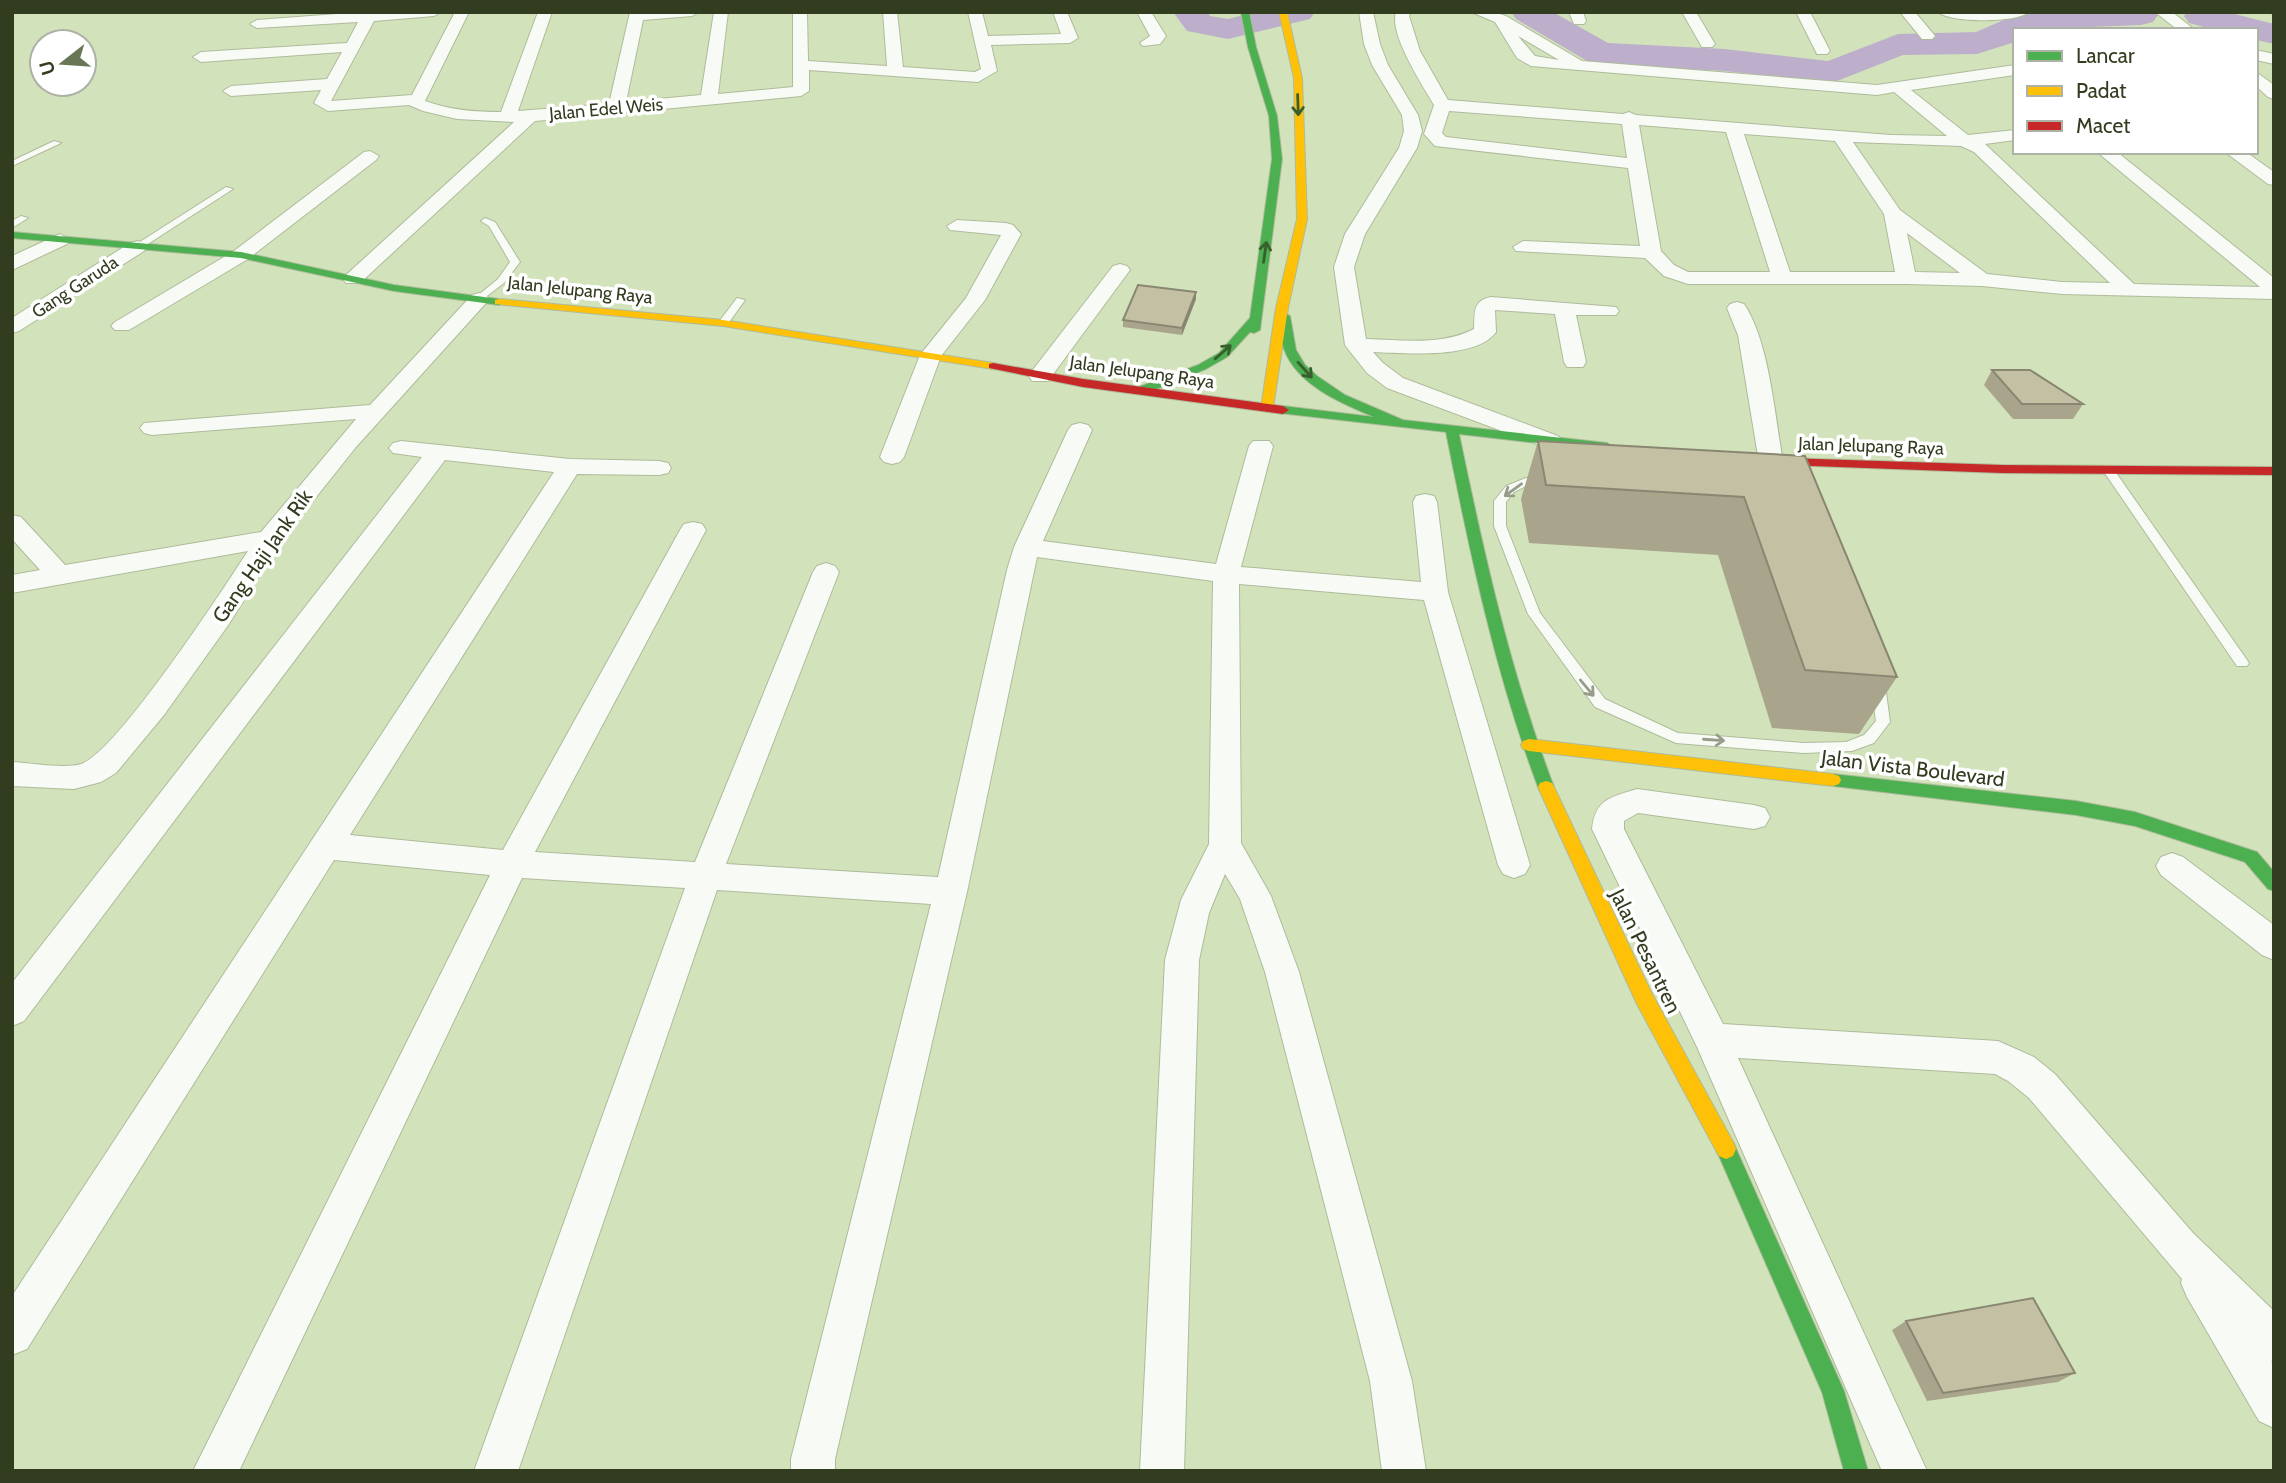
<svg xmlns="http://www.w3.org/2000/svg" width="2286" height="1483" viewBox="0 0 2286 1483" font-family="Cabin,sans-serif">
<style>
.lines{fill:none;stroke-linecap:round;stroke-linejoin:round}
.river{fill:#bdafcc;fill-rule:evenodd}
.lane-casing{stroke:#aebb9b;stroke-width:2}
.street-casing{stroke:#aebb9b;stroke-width:2}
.fast-casing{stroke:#aebb9b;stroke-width:2}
.slow-casing{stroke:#aebb9b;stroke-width:2}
.jam-casing{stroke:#aebb9b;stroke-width:2}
.lane{fill:#f8fbf5;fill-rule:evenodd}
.street{fill:#f8fbf5;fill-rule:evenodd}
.fast{fill:#4caf50;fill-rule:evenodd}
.slow{fill:#ffc107;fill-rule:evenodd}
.jam{fill:#c62828;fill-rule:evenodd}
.wall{fill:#a9a58c}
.shaded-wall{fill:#898672}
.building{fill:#c4c0a3;stroke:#898672;stroke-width:2}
.oneway{stroke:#3a5f2e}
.oneway2{stroke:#959c8a}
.labels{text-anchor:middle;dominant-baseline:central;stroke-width:7;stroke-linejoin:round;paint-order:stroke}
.far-street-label{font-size:18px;fill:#323d20;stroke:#fff}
.street-label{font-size:21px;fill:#323d20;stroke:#fff}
</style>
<rect width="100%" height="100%" fill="#d2e3bb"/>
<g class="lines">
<path class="river" d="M1173,12H1208L1210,16L1228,19L1255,12H1315L1310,19L1228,39L1187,31Z
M1511,12H1553L1608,43L1725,49L1828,61L1898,34L1976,32L2022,12H2156L2158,15L2153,22L2141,25L2015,30V42L1977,54L1903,55L1832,83L1725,71L1600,64L1587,61L1516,19Z
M2187,12H2227L2274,24V44L2256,40V30H2215L2189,23L2184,16Z"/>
<g class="lane-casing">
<path id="lane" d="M2269,12H2274V14L2270,13Z
M54,141L61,143L12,166V161Z
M226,187L233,189L140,249L132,247Z
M21,216L28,218L12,228V221Z
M485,218L495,222L520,262L504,283L479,302L476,301V297L498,279L510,262L489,226L481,221Z
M737,298L745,300L727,325H719L718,323Z
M2108,466L2112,467L2247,660L2249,663L2247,666H2237L2102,469Z
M1545,477L1551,481L1549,484L1528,485L1514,492L1506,502V526L1540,613L1605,699L1678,733L1804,743L1846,742L1864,735L1876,721L1871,685L1878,680L1885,685L1890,722L1874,743L1852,751L1804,753L1676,743L1595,707L1528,614L1494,526V501L1506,486L1526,478Z"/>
</g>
<g class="street-casing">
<path id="street" d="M364,12H441L434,16L374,21L331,101L412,95L455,12H469L425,101C450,110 475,112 501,112L538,12H552L518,111L609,104L630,12H699L692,16L643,20L626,102L701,95L714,12H728L718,94L793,87V12H807L808,61L887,66L883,12H897L903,67L975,72L981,69L968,12H982L988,36L1061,34L1053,12H1067L1078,38L1070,43L991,45L997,71L978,82L809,70V91L801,96L535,121L360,283H346L343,279L346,275L514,122L457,119L423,111L409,105L328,111L314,103L321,90L231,96L223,91L231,86L327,79L342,52L201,62L193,57L201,52L347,43L358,22L257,28L250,24L257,20Z
M1137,12H1151L1166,36L1160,44L1143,46L1140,43L1150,36Z
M1359,12H1373L1380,44L1388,65L1418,115L1422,131L1417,148L1365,234L1354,267L1366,339C1402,340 1441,346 1474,329C1475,312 1472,301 1491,297L1616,307L1619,311L1616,315H1576L1586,362L1583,367H1567L1564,362L1555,314L1495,310L1496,332C1476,360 1403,353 1373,352L1383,363L1403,378L1558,436L1562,441L1558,446H1542L1387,388L1367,373L1345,345L1334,267L1345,234L1399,148L1404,131L1402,115L1372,65L1364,44Z
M1396,12H1411L1409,16L1420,51L1448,100L1623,114L1629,112L1636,115L1891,135L1947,136L1894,92L1877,95L1531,66L1517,58L1495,22L1471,12H1494L1506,16L1582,61L1877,85L2015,65V75L1911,90L1968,135L2015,130V140L1985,144L2134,284L2260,287L2097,152H2117L2274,278V299L2062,294L1982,286L1906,284H1688L1664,276L1645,258L1516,251L1513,247L1523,241L1640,246L1628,168L1435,146L1424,134L1434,105C1422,84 1389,35 1396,12ZM1518,36L1559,60L1535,56ZM1449,111L1622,124L1627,158L1446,137L1442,133ZM1639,125L1726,132L1770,272H1688L1674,265L1661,251ZM1744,134L1835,141L1884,214L1895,272H1790ZM1853,142L1961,146L1974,152L2110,283L2062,282L1987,274L1900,210ZM1907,233L1960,273L1915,272Z
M1569,12H1583L1586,21L1584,24H1574Z
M1682,12H1696L1715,44L1712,47H1702Z
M1796,12H1810L1830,51L1827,54H1817Z
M1900,12H1915L1935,36L1932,39H1922Z
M1938,12H2029C2017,23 1950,23 1938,12Z
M2155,12H2172L2195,30H2178Z
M2256,50L2274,54V64L2256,60Z
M2256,72L2274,85V99L2268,97L2256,86Z
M370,151L379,156L376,160L248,259L129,330H115L111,326L115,322L234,251L364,152Z
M2225,152H2246L2274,172V185L2268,184Z
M957,220L1006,223L1013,225L1021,234L985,300L941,356L904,457L900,462L892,464L884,462L880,457L920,355L966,298L1001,235L950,230L947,226Z
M60,234L70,240L67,244L12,270V256Z
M137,241L144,243L147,247L144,251L19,331L12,333V318L130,243Z
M1120,264L1127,266L1130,270L1048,381H1032L1029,376L1032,371L1113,266Z
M479,293L486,295L489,299L486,303L356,447L278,545L229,624L164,715L116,773L101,782L74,789L12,786V762C31,763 65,769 81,764C116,753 224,588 248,551L12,593V575L40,570L12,539V515L21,517L65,565L261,532L356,419L152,435L144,433L140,428L144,423L370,405L472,295Z
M1737,302L1744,304C1769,340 1775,417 1783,462L1779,467L1771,469L1763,467L1759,462L1738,335L1727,308L1730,304Z
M1080,423L1088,425L1092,430L1043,541L1216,564L1249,446L1253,441H1269L1273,446L1241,567L1421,582L1413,502L1416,496L1425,494L1434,496L1437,502L1448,592L1530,865L1525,874L1514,878L1503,874L1498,865L1424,600L1239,584L1241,843L1271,896L1299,972L1412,1381L1426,1471H1382L1370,1381L1265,972L1240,899L1225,874L1209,913L1199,960L1184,1471H1140L1165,960L1181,900L1209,844L1213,581L1037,557L967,892L835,1459V1471H791V1459L931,904L717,890L518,1471H474L685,888L522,878L239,1471H193L490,875L334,860L27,1349L12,1355V1296L554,472L445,460L24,1021L12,1026V983L422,457L393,453L389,448L393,443L401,441L570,459L659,461L668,463L671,468L668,473L659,475L577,474L350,835L503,850L680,530L684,524L693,522L702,524L706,530L535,852L695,862L813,572L817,566L826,563L835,566L839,572L726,864L938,877L1007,570L1014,547L1068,430L1072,425Z
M1637,789L1754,805L1765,808L1770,817L1765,826L1754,829L1638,813L1624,821V829L1723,1024L1998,1041L2034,1057L2055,1074L2193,1233L2274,1311V1362L2271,1361L2274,1365V1428L2259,1421L2187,1297L2181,1283L2182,1279L2029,1098L2008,1081L1995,1074L1738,1058L1927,1471H1882L1697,1047L1592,829C1595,799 1611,797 1637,789Z
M2172,853L2183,857L2274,925V960L2262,955L2161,875L2156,866L2161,857Z"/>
</g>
<g class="fast-casing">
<path id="fast" d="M1241,12H1249L1256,47L1277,116L1282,159L1260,330L1254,333L1250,332L1227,357L1206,369L1144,394H1136V388L1198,365L1219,353L1250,318L1272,159L1269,116L1248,47Z
M12,232L241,252L394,285L499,299L504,302L499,305L394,291L241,258L12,238Z
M1284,313L1290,316L1296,350L1305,365L1317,376L1345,395L1403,420L1607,443L1613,447L1607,451L1459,434C1484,554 1510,672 1554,787L1552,791H1540L1538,787C1495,672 1470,553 1446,432L1279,413L1277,410L1283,406L1374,417C1341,403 1297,385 1284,349C1280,338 1280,327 1278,316Z
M1833,774L2076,801L2135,812L2257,852L2274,872V891L2268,889L2245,862L2135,826L2076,815L1833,786L1827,784L1825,780L1827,776Z
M1726,1139L1733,1142L1844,1391L1868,1471H1844L1822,1392L1716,1149L1719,1142Z"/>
</g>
<g class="slow-casing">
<path id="slow" d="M1279,12H1287L1302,78L1307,219L1288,308L1273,408L1267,412L1261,408L1276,308L1297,219L1294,78Z
M499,299L723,320L993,363L999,366L993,369L723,326L495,304V300Z
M1529,739L1833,774L1839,776L1841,780L1839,784L1833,786L1529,751L1523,749L1521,745L1523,741Z
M1546,781L1552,783L1554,787L1651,992L1733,1142L1736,1149L1733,1156L1726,1159L1719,1156L1637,1004L1538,787L1540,783Z"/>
</g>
<g class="jam-casing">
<path id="jam" d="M993,363L1083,379L1283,406L1289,410L1283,414L1083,387L989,368V364Z
M1758,457L2002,465L2274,467V475L2002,473L1754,464L1752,461Z"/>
</g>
<use href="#lane" class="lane"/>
<use href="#street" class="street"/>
<use href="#fast" class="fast"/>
<use href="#slow" class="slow"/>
<use href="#jam" class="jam"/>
</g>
<path class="wall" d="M1196,292V299L1182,335L1123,327V320Z
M1992,370L2083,404L2073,419H2013L1984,385Z
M1538,441L1805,456L1897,677L1859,734L1772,728L1718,555L1529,543L1521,499Z
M1906,1321L2075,1373L2058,1382L1927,1401L1892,1330Z"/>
<path class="shaded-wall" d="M1196,292V299L1182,335V328Z"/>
<path class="building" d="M1138,285L1196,292L1182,328L1123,320Z
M1992,370H2030L2083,404H2022Z
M1538,441L1805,456L1897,677L1805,670L1744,497L1546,485Z
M2033,1298L2075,1373L1943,1393L1906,1321Z"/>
<defs><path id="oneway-shaft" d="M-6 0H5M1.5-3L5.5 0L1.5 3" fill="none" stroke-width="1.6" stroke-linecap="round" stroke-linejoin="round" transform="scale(1.75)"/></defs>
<g class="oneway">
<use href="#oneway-shaft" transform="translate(1298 105) rotate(88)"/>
<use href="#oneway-shaft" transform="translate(1265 252) rotate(-82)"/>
<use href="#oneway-shaft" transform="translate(1223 352) rotate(-41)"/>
<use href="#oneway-shaft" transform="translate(1305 370) rotate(48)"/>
</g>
<g class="oneway2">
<use href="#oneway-shaft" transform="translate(1513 490) rotate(144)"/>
<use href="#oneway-shaft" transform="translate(1587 688) rotate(50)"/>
<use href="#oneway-shaft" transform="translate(1714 740) rotate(4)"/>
</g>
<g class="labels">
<g class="far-street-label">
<text transform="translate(606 109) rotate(-5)">Jalan Edel Weis</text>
<text transform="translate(75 287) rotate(-33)">Gang Garuda</text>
<text transform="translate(580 290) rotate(6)">Jalan Jelupang Raya</text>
<text transform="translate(1142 372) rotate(8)">Jalan Jelupang Raya</text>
<text transform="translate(1871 446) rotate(2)">Jalan Jelupang Raya</text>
</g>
<g class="street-label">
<text transform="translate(262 556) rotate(-55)">Gang Haji Jank Rik</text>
<text transform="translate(1913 768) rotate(7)">Jalan Vista Boulevard</text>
<text transform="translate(1646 951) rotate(64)">Jalan Pesantren</text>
</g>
</g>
<rect width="2286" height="1483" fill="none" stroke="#323d20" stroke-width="28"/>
<rect x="2013" y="28" width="245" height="126" fill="#ffffff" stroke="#adb1a6" stroke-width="2"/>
<rect x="2027" y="51" width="35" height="10" fill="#4caf50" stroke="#adb1a6" stroke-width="2"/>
<text x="2076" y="63" font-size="21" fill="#323d20">Lancar</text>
<rect x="2027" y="86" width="35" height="10" fill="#ffc107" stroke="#adb1a6" stroke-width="2"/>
<text x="2076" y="98" font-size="21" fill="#323d20">Padat</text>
<rect x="2027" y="121" width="35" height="10" fill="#c62828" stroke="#adb1a6" stroke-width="2"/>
<text x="2076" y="133" font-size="21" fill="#323d20">Macet</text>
<g transform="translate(63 63) rotate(253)"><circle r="33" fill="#ffffff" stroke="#adb1a6" stroke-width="2"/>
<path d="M0-5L12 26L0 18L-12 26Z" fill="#6a7756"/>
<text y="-10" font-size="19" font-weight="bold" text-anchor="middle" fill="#323d20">U</text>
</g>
</svg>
